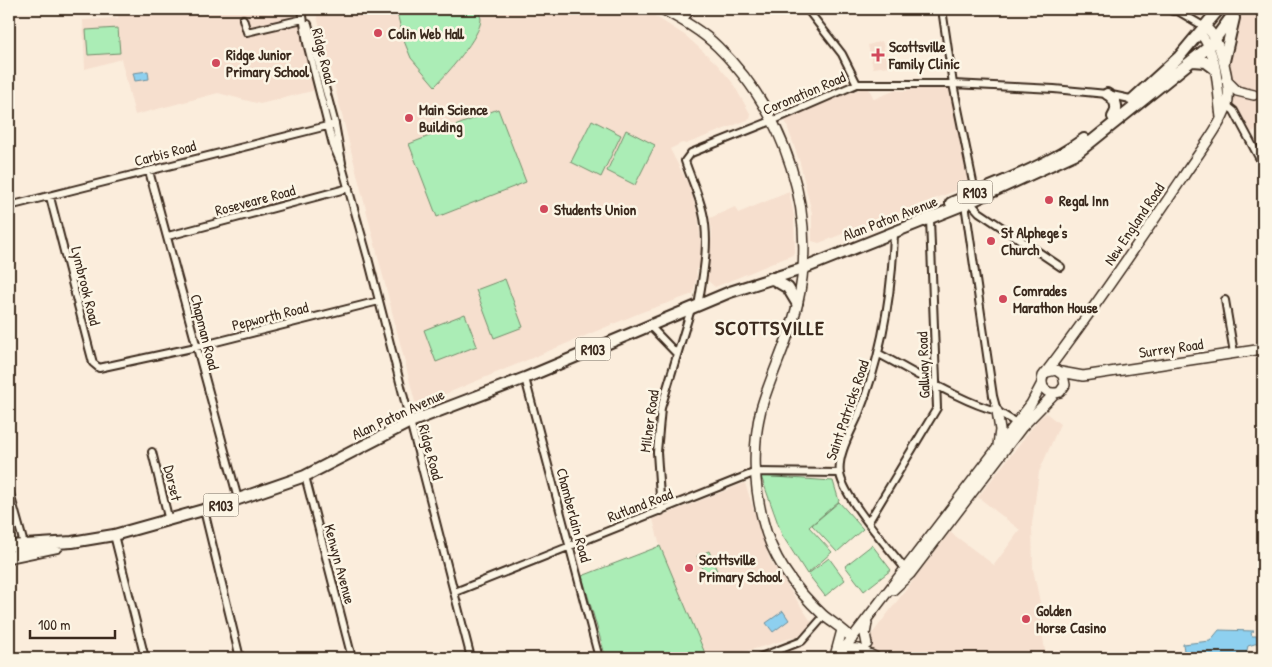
<svg xmlns="http://www.w3.org/2000/svg" width="1272" height="667" viewBox="0 0 1272 667" font-family="'Patrick Hand',sans-serif">
<style>
.built{fill:#f6dfce}
.green{fill:#abedb6;stroke:#738c6a}
.water{fill:#8ed0ef;stroke:#6d8e9b}
.lines{fill:none;stroke-linecap:round;stroke-linejoin:round}
.street-casing{stroke:#3b2a1e;stroke-width:10}
.secondary-casing{stroke:#3b2a1e;stroke-width:12}
.primary-casing{stroke:#3b2a1e;stroke-width:14}
.street{stroke:#fcf5e5;stroke-width:6}
.secondary{stroke:#fcf5e5;stroke-width:9}
.primary{stroke:#fcf5e5;stroke-width:10}
.poi-dot{fill:#d1495b;stroke:#fcf5e5;stroke-width:2}
.labels{text-anchor:middle;dominant-baseline:central;stroke-width:5;stroke-linejoin:round;paint-order:stroke}
.shield{fill:#fcf5e5;stroke:#75675a;stroke-width:1}
.shield-label{font-size:14px;font-weight:bold;fill:#3b2a1e}
.poi-label{font-size:15px;font-weight:bold;fill:#3b2a1e;stroke:#fcf5e5;text-anchor:start}
.street-label{font-size:15px;fill:#3b2a1e;stroke:#fcf5e5}
.district-label{font-size:20px;font-weight:bold;letter-spacing:1px;fill:#3b2a1e;stroke:#fcf5e5}
</style>
<rect width="100%" height="100%" fill="#fbeddc"/>
<filter id="ink" filterUnits="userSpaceOnUse"><feTurbulence type="fractalNoise" baseFrequency=".02" numOctaves="2"/><feDisplacementMap in="SourceGraphic" scale="10" xChannelSelector="R" yChannelSelector="G"/><feConvolveMatrix kernelMatrix="1 2 1 2 8 2 1 2 1" color-interpolation-filters="sRGB"/></filter>
<g filter="url(#ink)">
<path class="built" d="M119,9H298L316,90L260,104L218,93L135,115L121,59L85,69L83,20L118,18Z
M315,9H644L686,36L716,63L732,82L751,115L750,119L686,144L682,143L670,149L690,188L698,215L701,246L700,266L696,269L697,276L693,294L642,312L419,405L415,402Z
M1237,9H1263V126L1249,134L1232,107L1225,47Z
M882,41L889,66L873,68L868,45Z
M868,87L874,99L896,90L907,91V87H953L968,186L819,243L812,241V213L800,163L784,117L829,98Z
M789,192L794,216L795,254L715,287L707,280L712,233L710,218L735,207L738,213Z
M1046,413L1060,424L1039,472L1032,524L1033,569L1045,626L1042,630L1046,658H869L859,651L950,532L994,565L1020,530L978,497L1039,419Z
M745,483L770,560L812,623L801,635L724,658H606L582,576L660,546L653,519Z"/>
<path class="green" d="M396,9H477C478,12 481,16 481,19C481,36 447,74 435,86L411,58L404,41Z
M118,28L120,53L88,55L86,30Z
M498,109L526,182L437,217L409,144Z
M592,120L621,135L601,177L571,162Z
M626,130L655,145L635,185L607,171Z
M505,279L523,327L494,338L476,290Z
M465,314L477,346L436,362L424,330Z
M761,476L833,481L839,501L809,527L832,552L807,574L782,535Z
M839,502L863,529L837,552L812,525Z
M872,545L891,570L864,591L845,566Z
M660,546L707,658H606L582,576Z
M709,551L719,576L707,581L697,556Z
M829,558L845,580L825,596L808,574Z"/>
<path class="water" d="M148,71L149,79L135,81L133,73Z
M783,611L789,620L773,632L766,623Z
M1219,630L1254,631L1251,633L1252,636H1257L1258,643L1248,646L1245,658H1185L1183,644L1210,641Z"/>
<g class="lines">
<g class="street-casing">
<path id="street" d="M302,9L307,43L333,145L342,166L368,258L471,658
M807,9L842,54L857,84
M942,9L953,84L975,192
M1176,10L1205,27
M243,19L247,32L303,19
M683,21L691,9
M308,24L335,124L342,163
M1224,103L1234,111L1263,165
M149,171L238,499
M50,197L89,348L93,363L99,368L196,347L379,301
M970,202L979,212L1061,267
M965,204L993,396L997,411L1018,424
M9,206L335,124
M894,233C892,296 881,358 858,416C851,432 837,455 840,474C845,500 889,548 907,571
M168,236L349,188
M1225,300L1234,353
M698,306C703,276 710,242 703,213C699,195 691,179 685,161L691,153L774,120L857,84H953L1054,89L1107,94L1135,100
M650,326L677,354
M879,354C912,371 963,403 997,411
M525,378L599,658
M152,452L169,521
M305,476L352,658
M9,490L24,544
M204,510L240,658
M661,511L657,452L661,408L691,309
M869,521L937,408L930,219
M9,528L15,515
M114,535L145,658
M455,592L756,472L840,473
M758,658L802,641L824,616"/>
</g>
<g class="secondary-casing">
<path id="secondary" d="M662,9C682,20 702,31 718,47C785,113 819,213 797,306C788,342 771,374 761,409C752,445 754,486 763,521C772,558 796,590 823,615C832,623 845,629 852,639
M1200,33C1219,56 1217,89 1221,117
M1226,80L1237,91L1254,95
M1047,372L1056,370L1063,375L1065,385L1060,392C1048,396 1039,388 1043,376C1092,312 1138,244 1183,177C1195,158 1221,126 1227,105C1232,88 1221,37 1205,27
M1061,372L1083,376L1263,349
M997,411L1000,430L998,445
M893,590L910,574L1022,427L1054,394
M867,623L865,634L867,644
M845,648L859,649L875,657
M835,656L842,630
M837,658L1031,404L1041,385"/>
</g>
<g class="primary-casing">
<path id="primary" d="M1173,9H1189
M1193,61L1206,62L1214,68
M1224,61L1234,18
M1107,94C1116,99 1119,108 1113,117
M1132,100L1179,57L1219,9
M951,203C992,186 1049,165 1084,139
M771,278L788,288L797,303
M9,546L72,542L114,535L221,505L305,476L410,422L525,378L730,292L802,269L970,202L1077,153L1210,46L1237,9
M9,557L57,547"/>
</g>
<use href="#street" class="street"/>
<use href="#secondary" class="secondary"/>
<use href="#primary" class="primary"/>
</g>
</g>
<g class="poi-dot">
<circle cx="378" cy="33" r="5"/>
<path d="M875.5 47.5h5v5h5v5h-5v5h-5v-5h-5v-5h5z"/>
<circle cx="216" cy="63" r="5"/>
<circle cx="409" cy="118" r="5"/>
<circle cx="1049" cy="200" r="5"/>
<circle cx="544" cy="209" r="5"/>
<circle cx="991" cy="241" r="5"/>
<circle cx="1003" cy="299" r="5"/>
<circle cx="689" cy="568" r="5"/>
<circle cx="1026" cy="619" r="5"/>
</g>
<g class="labels">
<g class="shield">
<rect x="957.5" y="180.5" width="35" height="23" rx="4"/>
<rect x="575.5" y="337.5" width="35" height="23" rx="4"/>
<rect x="203.5" y="493.5" width="35" height="23" rx="4"/>
</g>
<g class="shield-label">
<text x="975" y="192">R103</text>
<text x="593" y="349">R103</text>
<text x="221" y="505">R103</text>
</g>
<g class="poi-label">
<text x="388" y="33">Colin Web Hall</text>
<text x="889" y="46">Scottsville<tspan x="889" dy="17">Family Clinic</tspan></text>
<text x="226" y="54">Ridge Junior<tspan x="226" dy="17">Primary School</tspan></text>
<text x="419" y="109">Main Science<tspan x="419" dy="17">Building</tspan></text>
<text x="1059" y="200">Regal Inn</text>
<text x="554" y="209">Students Union</text>
<text x="1001" y="232">St Alphege's<tspan x="1001" dy="17">Church</tspan></text>
<text x="1013" y="290">Comrades<tspan x="1013" dy="17">Marathon House</tspan></text>
<text x="699" y="559">Scottsville<tspan x="699" dy="17">Primary School</tspan></text>
<text x="1036" y="610">Golden<tspan x="1036" dy="17">Horse Casino</tspan></text>
</g>
<g class="street-label">
<text transform="translate(324 56) rotate(76)">Ridge Road</text>
<text transform="translate(804 93) rotate(-23)">Coronation Road</text>
<text transform="translate(165 153) rotate(-15)">Carbis Road</text>
<text transform="translate(255 200) rotate(-15)">Roseveare Road</text>
<text transform="translate(890 218) rotate(-21)">Alan Paton Avenue</text>
<text transform="translate(1134 224) rotate(-56)">New England Road</text>
<text transform="translate(86 286) rotate(76)">Lymbrook Road</text>
<text transform="translate(270 316) rotate(-14)">Pepworth Road</text>
<text transform="translate(205 332) rotate(76)">Chapman Road</text>
<text transform="translate(1171 348) rotate(-8)">Surrey Road</text>
<text transform="translate(923 365) rotate(-92)">Gallway Road</text>
<text transform="translate(847 410) rotate(-71)">Saint Patricks Road</text>
<text transform="translate(398 414) rotate(-25)">Alan Paton Avenue</text>
<text transform="translate(649 421) rotate(-82)">Milner Road</text>
<text transform="translate(431 452) rotate(75)">Ridge Road</text>
<text transform="translate(173 483) rotate(77)">Dorset</text>
<text transform="translate(640 505) rotate(-21)">Rutland Road</text>
<text transform="translate(574 515) rotate(75)">Chamberlain Road</text>
<text transform="translate(340 564) rotate(75)">Kenwyn Avenue</text>
</g>
<g class="district-label">
<text x="770" y="327">SCOTTSVILLE</text>
</g>
</g>
<rect width="1272" height="667" fill="none" stroke="#fcf5e5" stroke-width="30"/>
<rect x="15" y="15" width="1242" height="637" fill="none" stroke="#3b2a1e" stroke-width="2" filter="url(#ink)"/>
<path d="M30 630v8h85v-8" fill="none" stroke="#3b2a1e" stroke-width="2.5"/>
<text x="38" y="630" font-size="15" fill="#3b2a1e" stroke="#fcf5e5" stroke-width="4" paint-order="stroke">100 m</text>
</svg>
